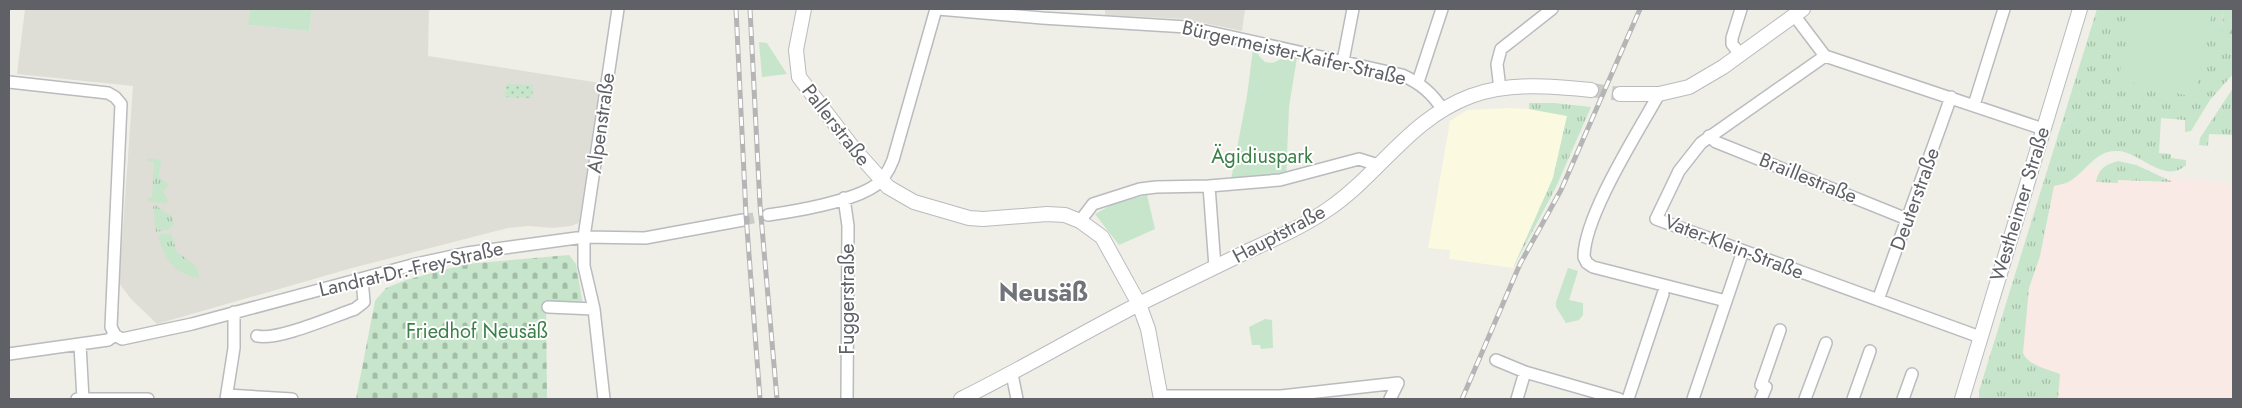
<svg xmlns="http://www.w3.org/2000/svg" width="2242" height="408" viewBox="0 0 2242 408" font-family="Jost,sans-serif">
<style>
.commercial{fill:#fbf9e0}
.education{fill:#dfded6}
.medical{fill:#faeae6}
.grass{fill:url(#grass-tufts)}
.forest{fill:url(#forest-firs)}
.cemetery{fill:url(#cemetery-stones)}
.park{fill:#c6e5ca}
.garden{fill:url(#garden-dots)}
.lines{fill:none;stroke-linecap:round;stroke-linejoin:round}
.minor-tunnel{stroke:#cbccc7;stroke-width:11;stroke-dasharray:11 5.5;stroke-linecap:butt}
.tertiary-tunnel{stroke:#cbccc7;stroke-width:14;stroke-dasharray:14 7;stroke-linecap:butt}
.minor-casing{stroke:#b9bbbf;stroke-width:14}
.tertiary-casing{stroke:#b9bbbf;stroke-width:16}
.minor{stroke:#fff;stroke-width:11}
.tertiary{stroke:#fff;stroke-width:14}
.rail-casing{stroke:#b5b5b6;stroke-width:5}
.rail{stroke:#fff;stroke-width:3;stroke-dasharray:9;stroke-linecap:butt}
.labels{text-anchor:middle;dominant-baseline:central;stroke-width:4;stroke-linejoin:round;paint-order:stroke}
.street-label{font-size:20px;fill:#5f6166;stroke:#fff}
.park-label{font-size:20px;fill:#3c8048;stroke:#fff}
.district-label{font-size:25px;font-weight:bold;fill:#707378;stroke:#fff}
</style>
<defs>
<pattern id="grass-tufts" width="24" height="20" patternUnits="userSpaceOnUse" patternTransform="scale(1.25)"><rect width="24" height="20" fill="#c6e5ca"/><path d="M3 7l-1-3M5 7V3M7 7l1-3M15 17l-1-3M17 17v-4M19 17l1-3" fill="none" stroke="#a4bda8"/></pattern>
<pattern id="forest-firs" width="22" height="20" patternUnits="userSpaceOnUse" patternTransform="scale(1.25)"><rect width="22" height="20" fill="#c6e5ca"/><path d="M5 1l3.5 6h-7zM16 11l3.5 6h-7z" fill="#a4bda8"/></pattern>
<pattern id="cemetery-stones" width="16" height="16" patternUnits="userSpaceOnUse" patternTransform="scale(1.25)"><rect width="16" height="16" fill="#c6e5ca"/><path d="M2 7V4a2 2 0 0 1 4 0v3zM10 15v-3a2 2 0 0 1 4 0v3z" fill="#a4bda8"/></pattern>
<pattern id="garden-dots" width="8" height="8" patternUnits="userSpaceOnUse" patternTransform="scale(1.25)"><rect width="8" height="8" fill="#c6e5ca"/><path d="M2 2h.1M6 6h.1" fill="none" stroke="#a4bda8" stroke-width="1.8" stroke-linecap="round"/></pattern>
</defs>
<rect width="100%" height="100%" fill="#efefe7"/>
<path class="commercial" d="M1508,108L1529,109L1567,116L1553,178L1513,268L1449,259L1450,250L1428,248L1450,121L1467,110Z"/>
<path class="education" d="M25,9H250L249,25L309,31L312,9H429L428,56L600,83L579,223L571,226L553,228L528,226L508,228L352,268L157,324L131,299L119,283L133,86L17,74Z
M1105,9H1245L1242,31L1186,19L1105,15Z"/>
<path class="medical" d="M2049,162L2100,170L2233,184V399H1979V391Z"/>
<path class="grass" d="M2097,9H2223L2222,23L2229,42L2233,43V74L2210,100L2191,131L2185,132V120L2161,118L2159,153L2171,154V158L2186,160V165C2165,185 2140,152 2118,151C2094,149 2085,175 2066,183C2063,184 2058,185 2054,186L2040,256L2029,288L2023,353C2029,366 2047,369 2060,374L2058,399H1979V391Z
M2233,88V135L2209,134L2208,146L2199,145L2200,138Z
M1529,103H1554L1591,107L1556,187L1513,268L1553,178L1567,116L1529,109Z
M147,158L161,160L159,177L169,185L163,192L168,200L166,204L148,201V197H152L154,162L147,161Z
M2118,161L2136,165L2173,182L2118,180V183L2096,182C2099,168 2105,165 2118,161Z
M155,205L171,216L174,223L170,229L156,232L153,206Z
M162,234H171L177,252L195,265L200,278C175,275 165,259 158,237Z"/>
<path class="forest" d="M2223,9H2233V43H2229L2222,36Z"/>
<path class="cemetery" d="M569,255L576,264L583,305L546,303L547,399H356L375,301L386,288L406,280L466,264Z"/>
<path class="park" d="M250,9H312L309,31L248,25Z
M2134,9H2213L2194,97L2118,80Z
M1254,41L1259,56L1265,62C1277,65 1283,58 1289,49L1298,51L1289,107L1286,179L1230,185L1247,96Z
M759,42L767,43L787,74L762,77Z
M1147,195L1155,229L1119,245L1095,214L1113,204Z
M1568,268L1578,271L1569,300L1583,303V315L1579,320L1566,323L1556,307V302Z
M1265,319L1272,320L1273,348L1261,349L1260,345H1252L1249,327Z"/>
<path class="garden" d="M507,84L533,85L532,98L504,97Z"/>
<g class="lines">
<path class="minor-tunnel" d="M743,220L768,215"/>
<path class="tertiary-tunnel" d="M1591,90L1620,94"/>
<g class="minor-casing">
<path id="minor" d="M938,9L1042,18L1187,27L1402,75C1420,83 1432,93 1443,110
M1794,15L1825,56
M1740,54L1732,44V38L1741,9
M1343,61L1353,9
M9,82L108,93L115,97L121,104L111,327L115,335L122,339L192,324L416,264L467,253L584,237L645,238L743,220
M1418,82L1442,9
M1500,89L1497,64L1501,49L1552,9
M1659,94C1638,132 1584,216 1584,257L1587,263L1593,267L1726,301
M1974,105L2004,9
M1709,136L1716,142L1907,219
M1209,186L1280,180L1359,159L1378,165
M844,198L848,226L847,399
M768,215C796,211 854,201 876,185C884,179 889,170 893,160L936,9
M1080,221L1093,204L1140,189L1156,187L1209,186L1215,267
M1878,300L1951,97
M548,307L594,309
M257,336C277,341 334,316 355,309L364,302L362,279
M1980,337L1656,219L1679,171L1701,143L1825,56L2043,129
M80,345L83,399
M9,354L108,340L115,335
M1496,360L1525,372L1619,399
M1012,374L1017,399
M227,395L292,399
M1161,396H1281L1398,383L1390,399
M77,399H148
M226,399L234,348V312
M604,399L594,309L584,266V237L618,9
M1517,399L1525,372
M1628,399L1663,294
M1693,399L1743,251
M1761,399L1766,387L1761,385L1780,330
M1805,399L1826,343
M1853,399L1870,351
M1903,399L1912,374"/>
</g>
<g class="tertiary-casing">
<path id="tertiary" d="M804,9L796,50L799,77L854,149L888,187L914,202L969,218L983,219L1047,214L1065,215L1080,221L1102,237L1139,304L1148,329L1161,399
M1620,94H1659L1689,87L1723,67L1803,9
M961,399C1022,369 1080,334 1141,303C1176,286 1211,269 1246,252C1274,239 1302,227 1327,210C1379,175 1409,119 1471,96C1509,82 1552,86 1591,90
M1962,399L2080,9"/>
</g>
<use href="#minor" class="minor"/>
<use href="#tertiary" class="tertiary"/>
<g class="rail-casing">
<path id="rail" d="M736,9L746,215L760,399
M750,9L760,205L777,399
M1462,399L1520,264L1561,190L1640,9"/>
</g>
<use href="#rail" class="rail"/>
</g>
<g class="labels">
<g class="street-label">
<text transform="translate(1294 53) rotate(13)">Bürgermeister-Kaifer-Straße</text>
<text transform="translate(601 123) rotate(-82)">Alpenstraße</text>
<text transform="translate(836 125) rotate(52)">Pallerstraße</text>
<text transform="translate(1808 178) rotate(22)">Braillestraße</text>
<text transform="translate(1915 199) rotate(-70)">Deuterstraße</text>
<text transform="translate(2020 204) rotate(-73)">Westheimer Straße</text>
<text transform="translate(1279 234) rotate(-28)">Hauptstraße</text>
<text transform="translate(1734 247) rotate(21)">Vater-Klein-Straße</text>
<text transform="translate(411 269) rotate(-13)">Landrat-Dr.-Frey-Straße</text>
<text transform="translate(847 299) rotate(-90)">Fuggerstraße</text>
</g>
<g class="park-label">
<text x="1262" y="156">Ägidiuspark</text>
<text x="477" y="331">Friedhof Neusäß</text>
</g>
<g class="district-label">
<text x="1043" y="292">Neusäß</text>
</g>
</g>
<rect width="2242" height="408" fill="none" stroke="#5f6166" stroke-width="20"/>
</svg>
